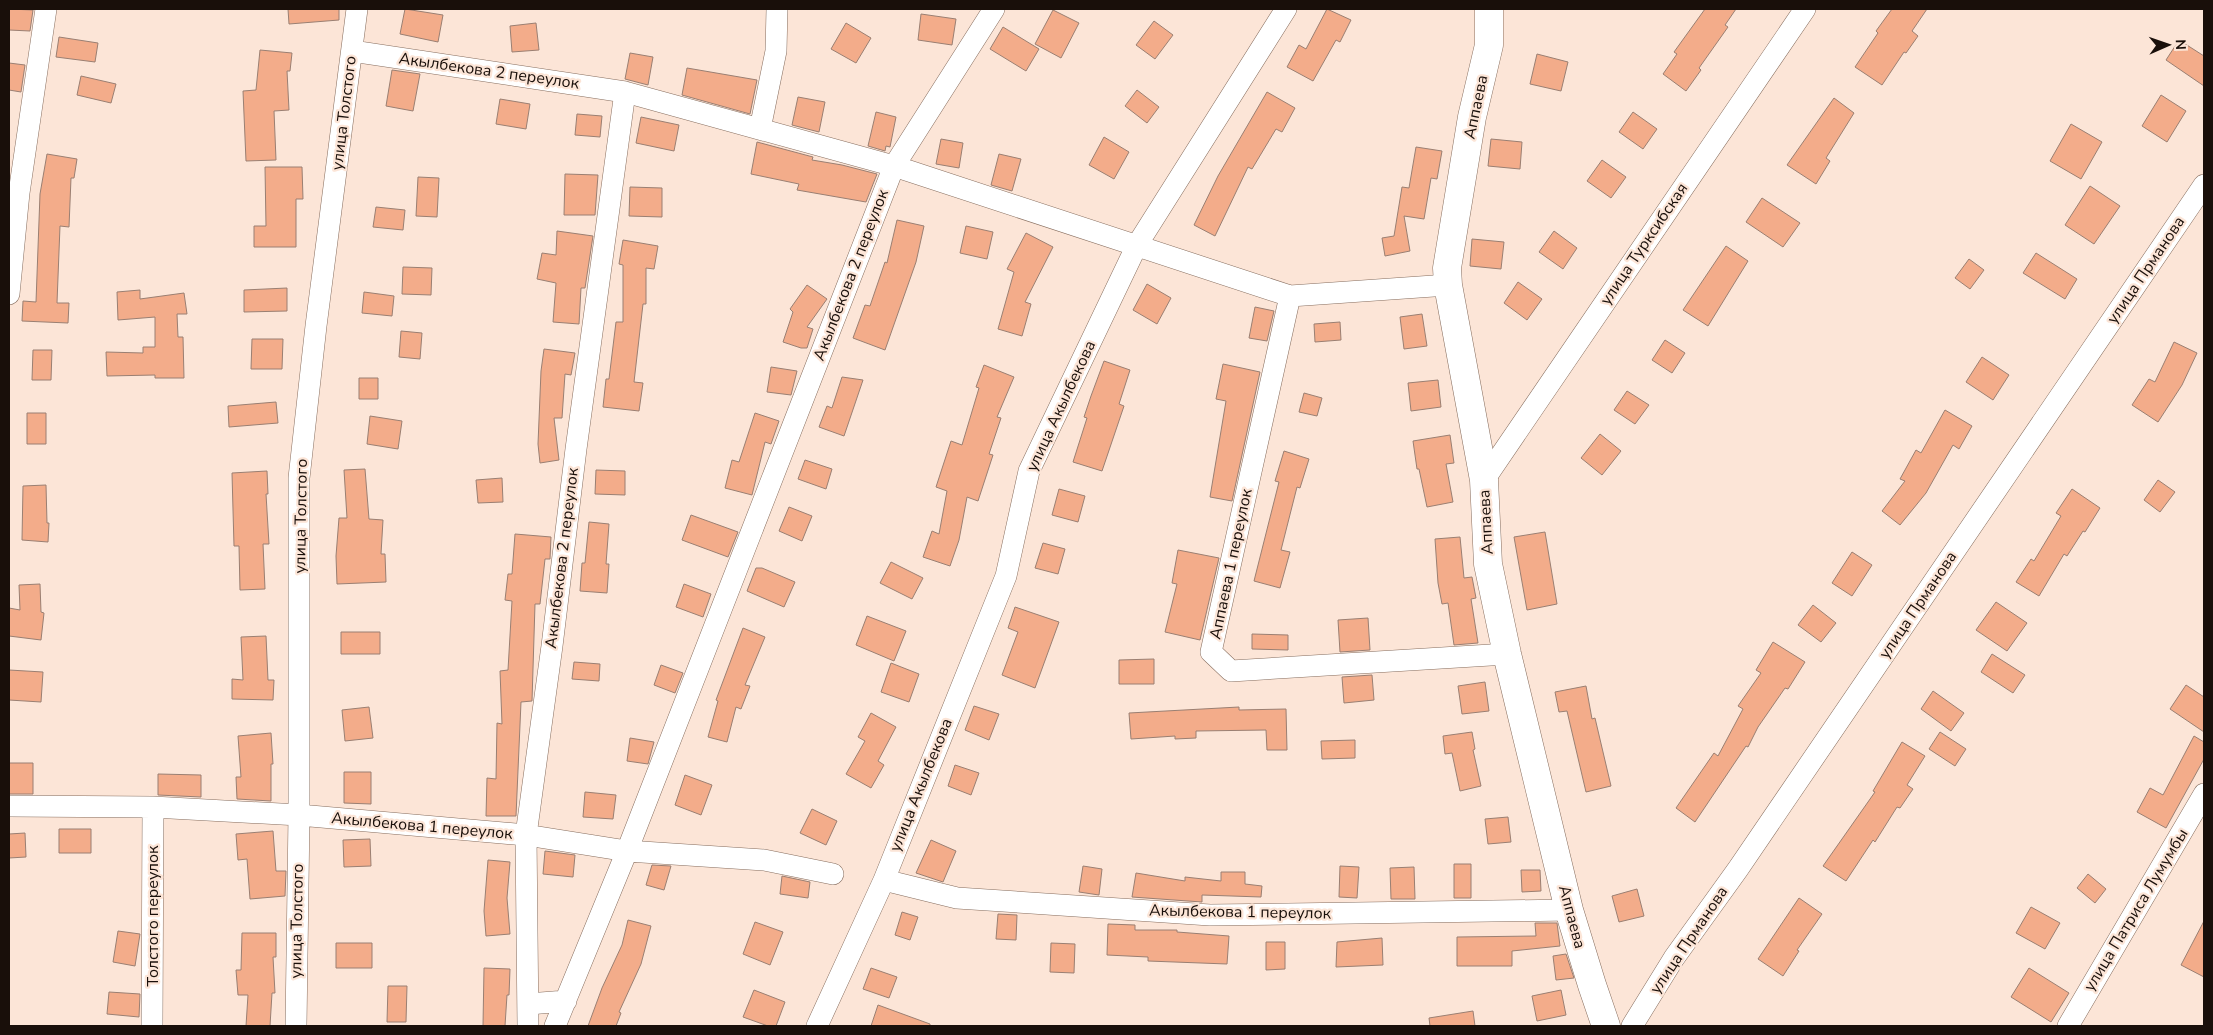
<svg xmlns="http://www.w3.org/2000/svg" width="2213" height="1035" viewBox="0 0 2213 1035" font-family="'Nunito Sans',sans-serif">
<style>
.building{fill:#f3ac8a;stroke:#9a7f72}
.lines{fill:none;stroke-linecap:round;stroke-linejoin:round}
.street-casing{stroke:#876e5f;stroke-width:22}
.secondary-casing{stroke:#876e5f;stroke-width:29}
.street{stroke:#fff;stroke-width:21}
.secondary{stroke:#fff;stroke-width:28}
.labels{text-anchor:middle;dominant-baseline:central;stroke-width:4.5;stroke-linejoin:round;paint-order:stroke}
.street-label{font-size:16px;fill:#190f0a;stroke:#fce5d7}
</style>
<rect width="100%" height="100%" fill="#fce5d7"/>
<path class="building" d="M9,9L33,10L30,31L9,30Z
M288,9H339V20L289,24Z
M405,9L443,15L438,42L400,34Z
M1327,9L1351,20L1340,42L1336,40L1313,81L1287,67L1299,45L1306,49Z
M1705,9H1736L1725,25L1728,27L1699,68L1701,70L1686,91L1663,74L1677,54L1674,52Z
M1892,9H1927L1912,31L1918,36L1906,53L1904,52L1882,85L1855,67L1878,33L1876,31Z
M1053,10L1079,23L1061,58L1035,44Z
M921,14L956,19L952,45L918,40Z
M1154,21L1173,35L1155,59L1136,45Z
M536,23L539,50L512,52L510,26Z
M846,23L871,38L856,63L831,49Z
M1003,27L1039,49L1026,71L990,49Z
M59,37L98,43L95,62L56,57Z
M2179,40L2204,56V86L2166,60Z
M260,50L292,53L290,71H287L289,110L274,111L276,160L246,161L243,91L256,90Z
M630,53L653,57L648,85L625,79Z
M1537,54L1568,62L1561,91L1530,84Z
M9,63L25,65L21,92L9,90Z
M687,68L757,80L750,114L682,95Z
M392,70L420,74L413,111L386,106Z
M81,76L116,84L111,103L77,95Z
M1137,90L1159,107L1147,123L1125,106Z
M1267,92L1295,108L1282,132L1276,129L1252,169L1248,167L1215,236L1194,225L1218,176Z
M2161,95L2186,111L2167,142L2142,126Z
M798,97L825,102L819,132L792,125Z
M1834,98L1854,113L1826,158L1830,161L1816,184L1787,165Z
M500,99L530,104L526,129L496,124Z
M876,112L896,117L890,147L886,146L885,151L868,146Z
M1633,112L1657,129L1643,149L1619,132Z
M577,114L602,116L600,137L575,135Z
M641,117L679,125L674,151L636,143Z
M2071,124L2102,142L2081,179L2050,161Z
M1104,137L1129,152L1114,179L1089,165Z
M941,139L963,143L959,168L936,164Z
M1491,139L1522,142L1520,169L1488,166Z
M757,142L813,157L812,160L842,165L877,174L866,202L797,190L799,184L751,174Z
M1416,147L1442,151L1437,179L1431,178L1424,219L1404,216L1410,251L1385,256L1382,238L1394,236L1402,187L1409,188Z
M47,154L77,159L74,178H71L69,227L60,226L57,303H69L68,323L22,321L23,301L36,302L40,194Z
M999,154L1021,159L1012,191L991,185Z
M1602,160L1626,177L1611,198L1587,181Z
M265,167H302L303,199H296V247H254V226H266Z
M565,174L598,175L595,215H564Z
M418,177L439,178L437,217L416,216Z
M2090,186L2120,206L2094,244L2065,225Z
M630,187L662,188V217L629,216Z
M1762,198L1800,223L1783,247L1746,222Z
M376,207L405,210L403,230L373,227Z
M897,220L924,226L916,262L885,350L853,338L865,305L870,306L885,262L887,263Z
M966,226L993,232L987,259L960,253Z
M557,231L593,236L585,288H581L579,324L553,322L556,283L537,279L542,253L556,255Z
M1554,231L1577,248L1563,269L1539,252Z
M1026,233L1053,247L1025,302L1031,304L1022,336L998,329L1014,272L1007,269Z
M1472,239L1504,242L1501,269L1470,266Z
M623,240L658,246L654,269L646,268V304H643L634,382L643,383L639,411L603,407L606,379H609L616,322H623V265L619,264Z
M1726,246L1748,261L1708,326L1683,310Z
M2036,253L2077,279L2065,299L2023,273Z
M1969,259L1984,270L1970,289L1955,278Z
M403,267L432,268L431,295L402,294Z
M1518,282L1542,299L1527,320L1504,303Z
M1147,284L1171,298L1157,324L1133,310Z
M807,285L827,299L807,327L813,329L807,348H801L783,342L793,312L790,309Z
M287,288V311L244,312V290Z
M140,290V299L184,293L187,314H177L178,337H183L184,378H155V375L107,376L106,352L143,353V347H155V317L118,320L117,292Z
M364,292L394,296L392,316L362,313Z
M1255,307L1274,311L1267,341L1249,338Z
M1422,314L1427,346L1404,349L1400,317Z
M1340,322L1341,340L1315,342L1314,324Z
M401,331L422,333L420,359L399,357Z
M252,339H283L282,369H251Z
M1665,340L1685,353L1672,373L1652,360Z
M2174,342L2197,353L2182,385L2158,422L2132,405L2149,379L2155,382Z
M544,349L575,353L571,375L565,374L562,418H554L559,460L540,463L538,444L541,371Z
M33,350H52L51,380H32Z
M1982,357L2009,375L1993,400L1966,382Z
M1104,361L1130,370L1119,404L1124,406L1102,471L1073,462L1087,418L1084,417L1091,396Z
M1223,364L1260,372L1232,501L1210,497L1226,401L1216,399Z
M984,365L1014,377L997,417L1001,418L989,454L993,455L978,501L967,497L959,540L950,566L923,557L932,531L939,534L947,491L936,487L951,441L962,445L979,388L976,387Z
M771,367L797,371L791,395L767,392Z
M842,377L863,380L844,436L819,427L827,406L832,408Z
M359,378H378V399H359Z
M1438,380L1441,407L1411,411L1408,383Z
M1627,391L1649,405L1635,424L1614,410Z
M1304,393L1322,398L1317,416L1299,412Z
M276,402L278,423L229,427L228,406Z
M1945,410L1972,426L1959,449L1953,445L1926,493L1900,525L1882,511L1905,481L1900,479L1916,450L1921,453Z
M27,413H46V444H27Z
M755,413L779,421L771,444L765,442L752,495L725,488L732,460L739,462Z
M370,416L402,421L398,449L367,444Z
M1600,434L1621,451L1602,475L1581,458Z
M1450,435L1454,463L1446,464L1453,502L1427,507L1419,469H1417L1413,441Z
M1284,451L1309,459L1300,488L1297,487L1281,550L1290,552L1280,588L1254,581L1279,482L1275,481Z
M805,460L832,469L826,489L798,479Z
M365,469L369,519L383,520L381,554H385L386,582L337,584L336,556L339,518H347L344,470Z
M596,470L625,471V495L595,494Z
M267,471L268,494H266L269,544H263L265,589L240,590L239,546H234L232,473Z
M502,478L503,502L478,503L476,480Z
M2158,480L2175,492L2160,512L2144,500Z
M46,485L47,523H49L48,542L22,540L23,486Z
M1059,489L1085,496L1078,522L1052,515Z
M2072,489L2100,508L2085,532L2083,531L2067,556L2064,554L2039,596L2016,582L2031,559L2034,561L2061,516L2056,513Z
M789,507L812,516L802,541L779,531Z
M691,515L738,532L728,557L682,540Z
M589,522L609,524L606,564H609L607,593L580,591L582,563H585Z
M1545,532L1557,604L1527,610L1514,537Z
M515,534L551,537L550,559H545L540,604H535L532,701L521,702L516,816H486L487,778L496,779L497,723L502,724L500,671L508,670L512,601L505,600L508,574H512Z
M1460,537L1464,578L1472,577L1476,598L1471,599L1478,643L1454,645L1448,603L1442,604L1438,583L1435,539Z
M1043,543L1065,549L1058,574L1035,568Z
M1178,550L1219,558L1200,640L1165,632L1177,584L1172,583Z
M1852,552L1872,565L1852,596L1832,583Z
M891,562L923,578L912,599L880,583Z
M756,568H762L795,582L784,607L747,591Z
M40,584L41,612L44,613L41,640L9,636V608L20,610L19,585Z
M684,584L711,594L703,617L676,607Z
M1996,602L2027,623L2007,651L1976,630Z
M1813,605L1836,623L1821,642L1798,625Z
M1015,607L1059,622L1035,688L1002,675L1018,632L1008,628Z
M867,616L906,631L894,661L856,645Z
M1368,618L1370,650L1340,652L1338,620Z
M743,628L765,637L745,685L750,686L741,709L736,707L727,742L708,737L718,701L716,700Z
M341,632H380V654H341Z
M1252,634L1288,635V650L1252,649Z
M266,636L268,680H274L273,700L232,699V679L243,680L241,637Z
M1773,642L1805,662L1788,689L1785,688L1758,727L1748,747L1746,746L1695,822L1676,808L1714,753L1718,756L1743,709L1738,706L1761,673L1756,670Z
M1992,654L2025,675L2013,693L1981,672Z
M1154,659V684H1119V660Z
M574,662L600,664L599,681L572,679Z
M891,663L919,674L909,702L881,692Z
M661,665L683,673L675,693L654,685Z
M9,670L43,672L41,702L9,700Z
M1372,675L1374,700L1344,703L1342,677Z
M1485,682L1489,711L1462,714L1458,686Z
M2186,685L2204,697V732L2170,709Z
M1586,686L1592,719L1595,718L1611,786L1586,792L1567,711L1559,712L1555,692Z
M1933,691L1964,713L1951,731L1921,709Z
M974,706L999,714L989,740L965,730Z
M369,707L373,738L345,741L342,710Z
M1239,707V710L1286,709L1287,750H1267L1266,730L1196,731V738L1175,739V736L1131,739L1129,713Z
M871,713L896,727L878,761L884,765L871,788L846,774L865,741L858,737Z
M1472,732L1475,749L1473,750L1481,786L1460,791L1452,753L1445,754L1443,736Z
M1940,732L1966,749L1955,766L1929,749Z
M271,733L273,764H271V801L237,799L236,777H241L238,736Z
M2194,736L2204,742V759L2166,828L2137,812L2150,788L2163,795Z
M630,738L654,742L648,764L627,761Z
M1355,740V758L1322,759L1321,741Z
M1902,742L1925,756L1907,785L1913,789L1900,808L1897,807L1875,842L1873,840L1846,881L1823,866L1875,792L1873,791Z
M9,763H33V794H9Z
M955,765L979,773L971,795L948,786Z
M344,772H371V804L344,803Z
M158,774L201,775V797L158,795Z
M685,775L712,785L701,815L675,805Z
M585,792L616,795L613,819L583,817Z
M812,809L837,821L826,845L800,833Z
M1508,817L1511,842L1488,844L1485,819Z
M59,829H91V853H59Z
M273,831L276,871H286L285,896L250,899L247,859L238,860L236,834Z
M25,833L26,857L9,858V834Z
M370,839L371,866L344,867L343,840Z
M931,840L956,851L943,882L916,873Z
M545,851L575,855L573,877L543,874Z
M488,860L510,862L507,898L510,934L486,936L484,911Z
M1454,864H1471V898H1454Z
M652,865L671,866L664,890L646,885Z
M1083,866L1102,869L1099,895L1079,892Z
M1340,866L1359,867L1357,898L1339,897Z
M1414,867L1415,899H1391L1390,868Z
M1521,870H1540L1541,891L1522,892Z
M1221,872H1245V884L1262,886L1261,897L1202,895V902L1132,897L1136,873L1185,881V877L1221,881Z
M2088,874L2106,889L2095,903L2077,888Z
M782,876L810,882L808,898L780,894Z
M1637,889L1644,916L1619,922L1612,896Z
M1799,898L1822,914L1797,950L1799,951L1783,976L1758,959Z
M2031,907L2060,923L2045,949L2016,933Z
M902,912L918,917L910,940L895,935Z
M998,914L1017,915L1016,940L996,939Z
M628,920L651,926L641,964L619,1012L621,1013L616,1026H588L602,988L622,945Z
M2204,921V977L2181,965Z
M755,922L783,932L770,965L743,954Z
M1535,923H1557L1560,946L1512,951V966H1457V937L1536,936Z
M1108,924L1135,925V930H1177V932L1229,936L1227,964L1148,961V957L1107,955Z
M118,931L140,934L135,966L113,962Z
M242,933H276V957H273L275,993H272L270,1026H246L248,995H238L236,970H241Z
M1382,938L1383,965L1336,967L1337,942Z
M1266,942H1285V969L1266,970Z
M336,943H372V968H336Z
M1051,943L1075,944L1074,973L1050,972Z
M1566,954L1574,978L1556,980L1553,956Z
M484,968L510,969L509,995H507L505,1026H483Z
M871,968L897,977L889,998L863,989Z
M2029,968L2069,993L2051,1022L2011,997Z
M388,986H407L406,1022H387Z
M754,990L785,1002L776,1026H768L743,1017Z
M1561,990L1566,1015L1537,1021L1532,996Z
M109,992L140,994L139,1017L107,1014Z
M878,1005L930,1024V1026H871Z
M1473,1011L1475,1026H1430L1429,1018Z"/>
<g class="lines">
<g class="street-casing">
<path id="street" d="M352,51L625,92L894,166L1290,296L1448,285
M760,129L776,51L777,9
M9,294L19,193L46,9
M1290,296L1211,652L1231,671L1507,654
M1484,480L1805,9
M9,806L153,807L299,815L526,835L627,851L764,860L833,874
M884,880L957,898L1210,915L1569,910
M528,1004L566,1001
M152,1026L153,807
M296,1026L299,815V478L316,326L357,9
M528,1026L526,835L552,646L576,449L625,92
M555,1026L627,851L894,166L994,9
M817,1026L884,880L1006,576L1029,471L1137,245L1286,9
M1632,1026L1674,958L1738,869L2204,185
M2068,1026L2204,794"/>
</g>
<g class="secondary-casing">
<path id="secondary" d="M1489,9V45L1472,117L1447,268L1448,285L1484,480L1488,564L1507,654L1569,910L1592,985L1606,1026"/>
</g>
<use href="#street" class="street"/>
<use href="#secondary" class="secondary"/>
</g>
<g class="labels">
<g class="street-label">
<text transform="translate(489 71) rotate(8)">Акылбекова 2 переулок</text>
<text transform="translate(1476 107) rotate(-78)">Аппаева</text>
<text transform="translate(344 113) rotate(-83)">улица Толстого</text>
<text transform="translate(1644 244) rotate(-56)">улица Турксибская</text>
<text transform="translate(2146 270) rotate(-56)">улица Прманова</text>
<text transform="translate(851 275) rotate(-69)">Акылбекова 2 переулок</text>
<text transform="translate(1061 406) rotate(-65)">улица Акылбекова</text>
<text transform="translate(301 516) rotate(-89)">улица Толстого</text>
<text transform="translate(1486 522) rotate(-93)">Аппаева</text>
<text transform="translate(562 558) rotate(-83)">Акылбекова 2 переулок</text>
<text transform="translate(1231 564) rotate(-78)">Аппаева 1 переулок</text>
<text transform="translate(1918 605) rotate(-56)">улица Прманова</text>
<text transform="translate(921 785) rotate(-68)">улица Акылбекова</text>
<text transform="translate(422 826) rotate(5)">Акылбекова 1 переулок</text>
<text transform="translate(2136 910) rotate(-59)">улица Патриса Лумумбы</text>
<text transform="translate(1240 912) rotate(1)">Акылбекова 1 переулок</text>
<text transform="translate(153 916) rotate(-90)">Толстого переулок</text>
<text transform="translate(1572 917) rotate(75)">Аппаева</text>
<text transform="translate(297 921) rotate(-89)">улица Толстого</text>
<text transform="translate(1689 940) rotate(-56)">улица Прманова</text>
</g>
</g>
<rect width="2213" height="1035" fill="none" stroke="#190f0a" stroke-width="20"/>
<g transform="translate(2168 45) rotate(88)" stroke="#fce5d7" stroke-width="4" paint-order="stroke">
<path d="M0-4L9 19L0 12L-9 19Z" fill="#190f0a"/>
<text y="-8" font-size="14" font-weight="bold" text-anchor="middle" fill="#190f0a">N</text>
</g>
</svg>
